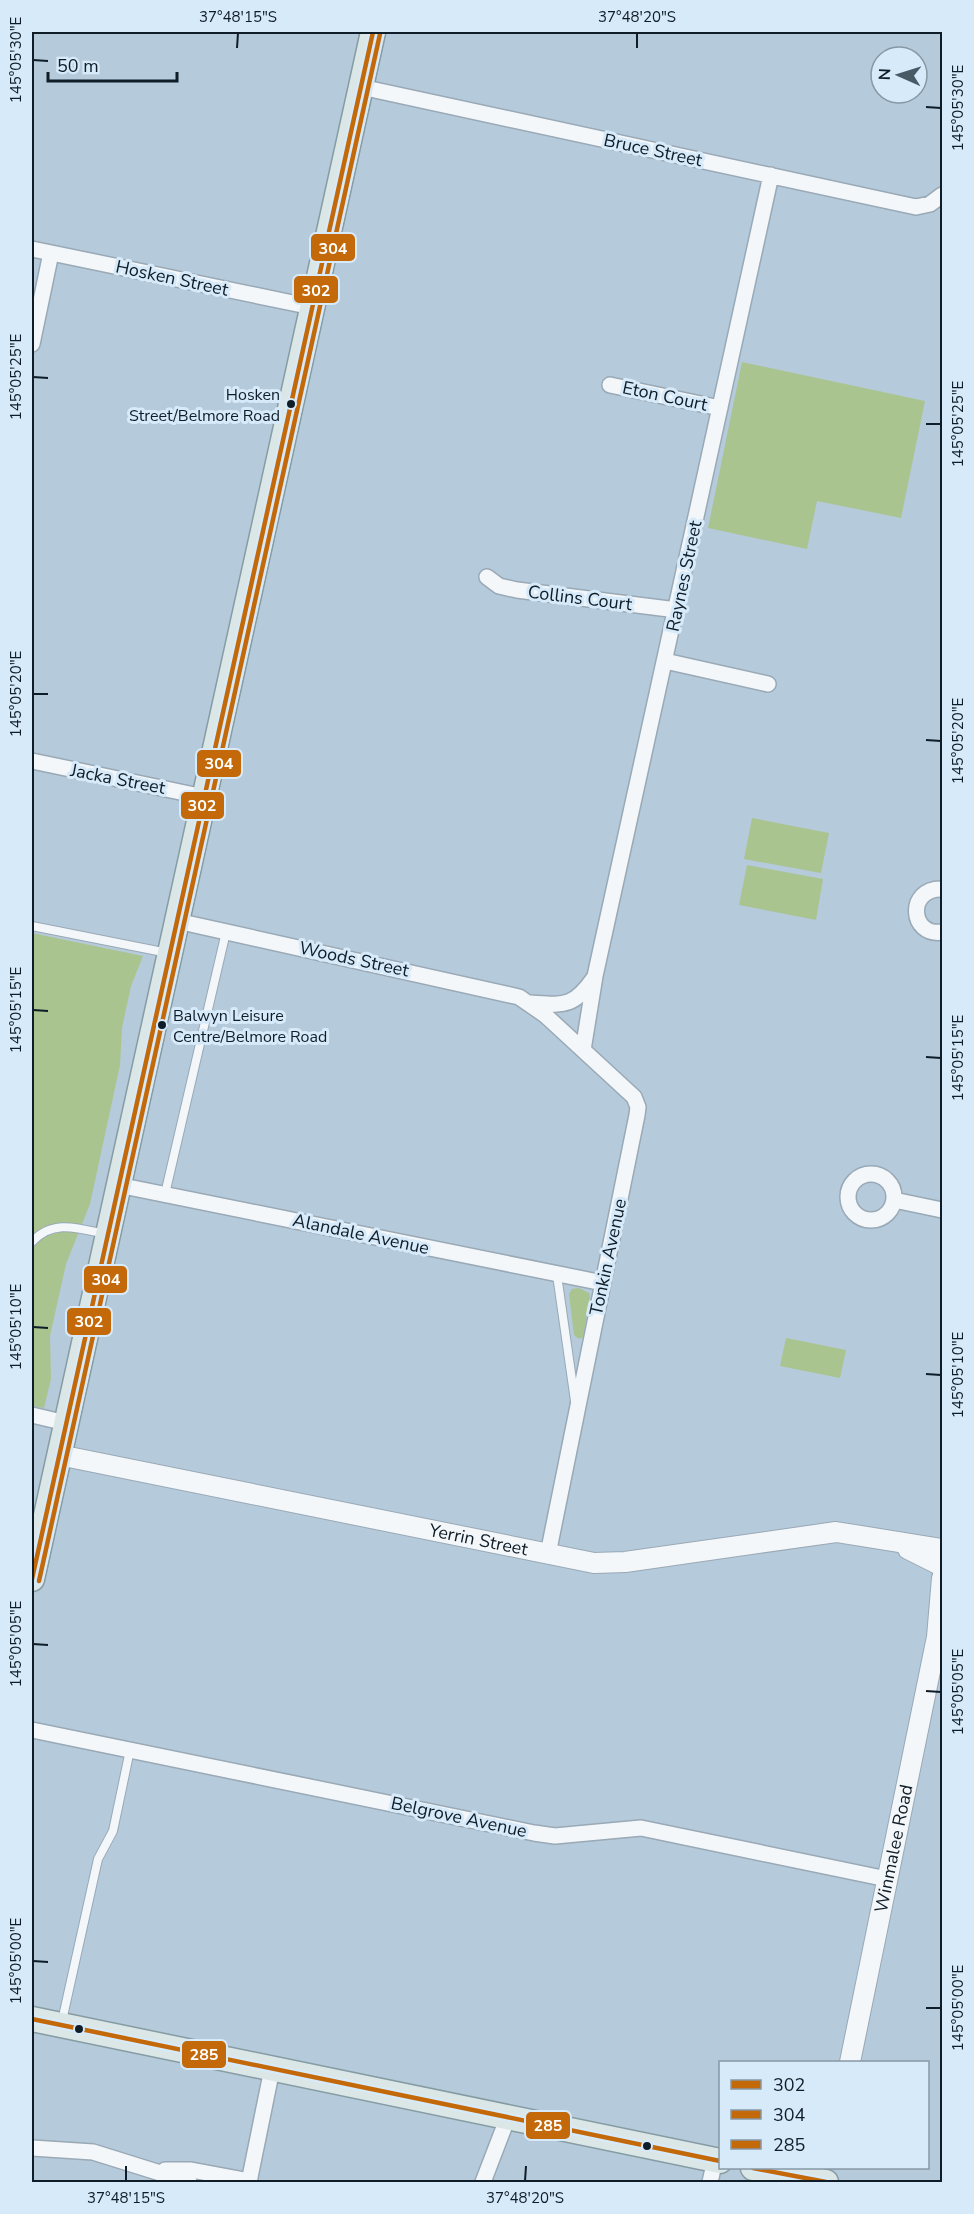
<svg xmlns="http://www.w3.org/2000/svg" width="974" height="2214" viewBox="0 0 974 2214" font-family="'Nunito Sans',sans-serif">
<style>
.green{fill:#aac490}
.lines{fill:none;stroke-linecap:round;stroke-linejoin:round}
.service-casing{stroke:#99a9b6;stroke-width:10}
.minor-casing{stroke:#99a9b6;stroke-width:18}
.tertiary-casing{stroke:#99a9b6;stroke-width:22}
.primary-casing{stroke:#869ca3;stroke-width:27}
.service{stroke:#f4f7fa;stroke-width:8}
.minor{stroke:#f4f7fa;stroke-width:15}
.tertiary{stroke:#f4f7fa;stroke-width:20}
.primary{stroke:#dbe6e7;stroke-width:24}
.bus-1-casing{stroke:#d7eaf9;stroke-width:9}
.bus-2-casing{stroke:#d7eaf9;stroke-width:9}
.bus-3-casing{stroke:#d7eaf9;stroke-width:9}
.bus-1{stroke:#c3690a;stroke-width:4.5}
.bus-2{stroke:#c3690a;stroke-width:4.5}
.bus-3{stroke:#c3690a;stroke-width:4.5}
.ticks{fill:none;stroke:#0f1d28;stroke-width:2}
.bus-dot{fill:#0f1d28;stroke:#d7eaf9;stroke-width:2}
.labels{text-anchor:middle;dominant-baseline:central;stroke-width:6;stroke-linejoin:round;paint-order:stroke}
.bus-label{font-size:16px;fill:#0f1d28;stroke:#d7eaf9;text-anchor:end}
.street-label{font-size:18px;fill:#0f1d28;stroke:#d7eaf9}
.line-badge{stroke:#d7eaf9;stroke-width:2}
.badge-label{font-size:16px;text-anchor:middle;font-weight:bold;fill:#fff}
.neatline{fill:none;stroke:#0f1d28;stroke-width:2}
.ticks-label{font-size:15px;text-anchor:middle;fill:#0f1d28}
</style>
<rect width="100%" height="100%" fill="#b5cadb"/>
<path class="green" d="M742,362L925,401L901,518L817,501L807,549L708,528Z
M752,818L829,833L821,873L744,859Z
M747,865L823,879L816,920L739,905Z
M32,933L143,956L131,986L122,1028L120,1065L90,1204L66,1264L50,1336L51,1379L44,1408L32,1406Z
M579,1288L589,1293L590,1296L583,1337L579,1339L574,1335L569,1294L572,1289Z
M786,1338L846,1350L840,1378L780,1366Z"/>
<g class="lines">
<g class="service-casing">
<path id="service" d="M32,926L168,953
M165,1194L226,932
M32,1242C52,1219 78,1228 105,1234
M557,1275L575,1401
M62,2021L98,1859L113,1831L130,1750"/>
</g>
<g class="minor-casing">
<path id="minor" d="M361,87L916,207L930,204L942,195
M32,249L312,307
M32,344L51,253
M610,385L720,408
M487,577L499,586L517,590L677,610
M665,661L768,684
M32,761L204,797
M942,889C906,888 910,937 942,932
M177,921L519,997L545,1015L634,1097L638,1107L637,1115L548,1554
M530,1003C564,1005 573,1008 594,978
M583,1050L595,976L771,175
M848 1197a23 23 0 1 1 46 0a23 23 0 1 1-46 0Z
M118,1185L603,1283
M894,1200L942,1210
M32,1415L66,1423
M32,1730L534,1833L555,1836L641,1828L887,1879
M32,2148L93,2152L189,2182
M165,2170H191L250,2181
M249,2182L272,2069
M483,2182L508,2117
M710,2182L715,2160"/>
</g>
<g class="tertiary-casing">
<g id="tertiary">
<path id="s1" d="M59,1455L594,1563L625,1562L836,1532L942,1549"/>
<path d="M908,1549L938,1564"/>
<path id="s2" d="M850,2062L937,1637L942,1578"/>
</g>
</g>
<g class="primary-casing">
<path id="primary" d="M32,1579L373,32
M32,2019L720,2161
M753,2168L826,2182"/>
</g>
<use href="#service" class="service"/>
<use href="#minor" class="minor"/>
<use href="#tertiary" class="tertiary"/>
<use href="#primary" class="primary"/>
<g class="bus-1-casing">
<path id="bus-1" d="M32,1579L373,32"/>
</g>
<g class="bus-2-casing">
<path id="bus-2" d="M39,1581L380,34"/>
</g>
<g class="bus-3-casing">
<path id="bus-3" d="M32,2019L720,2161
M753,2168L826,2182"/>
</g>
<use href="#bus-1" class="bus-1"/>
<use href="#bus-2" class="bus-2"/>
<use href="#bus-3" class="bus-3"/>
</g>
<path class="ticks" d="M237,48L238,33M637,48V33M33,60L48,61M926,107L941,108M33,377L48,378M926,424H941M33,694H48M926,740L941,741M33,1010L48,1011M926,1057L941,1058M33,1327L48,1328M926,1374L941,1375M33,1644L48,1645M926,1691L941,1692M33,1961L48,1962M926,2008H941M126,2181V2166M525,2181L526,2166"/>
<g class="bus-dot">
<circle cx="291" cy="404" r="5"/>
<circle cx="162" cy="1025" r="5"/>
<circle cx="79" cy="2029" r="5"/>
<circle cx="647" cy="2146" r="5"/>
</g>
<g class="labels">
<g class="bus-label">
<text x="280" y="395">Hosken<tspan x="280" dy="21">Street/Belmore Road</tspan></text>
<text x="173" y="1016" text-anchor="start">Balwyn Leisure<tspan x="173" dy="21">Centre/Belmore Road</tspan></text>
</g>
<g class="street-label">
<text transform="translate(653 150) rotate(12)">Bruce Street</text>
<text transform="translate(172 278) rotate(12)">Hosken Street</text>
<text transform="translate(665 396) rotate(12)">Eton Court</text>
<text transform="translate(684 576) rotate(-78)">Raynes Street</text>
<text transform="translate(580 598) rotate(7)">Collins Court</text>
<text transform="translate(118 779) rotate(11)">Jacka Street</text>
<text transform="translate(354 959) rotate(12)">Woods Street</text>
<text transform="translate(361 1234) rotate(12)">Alandale Avenue</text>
<text transform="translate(608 1257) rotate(-78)">Tonkin Avenue</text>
<text stroke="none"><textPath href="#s1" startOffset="428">Yerrin Street</textPath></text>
<text transform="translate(459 1817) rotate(12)">Belgrove Avenue</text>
<text stroke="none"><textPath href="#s2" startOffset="218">Winmalee Road</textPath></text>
</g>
</g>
<g class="line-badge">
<rect x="310" y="233" width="46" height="29" rx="6" fill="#c3690a"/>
<rect x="293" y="275" width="46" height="29" rx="6" fill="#c3690a"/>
<rect x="196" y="749" width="46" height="29" rx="6" fill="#c3690a"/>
<rect x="180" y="791" width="45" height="29" rx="6" fill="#c3690a"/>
<rect x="83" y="1265" width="45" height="29" rx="6" fill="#c3690a"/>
<rect x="66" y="1307" width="46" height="29" rx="6" fill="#c3690a"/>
<rect x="181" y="2040" width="46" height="29" rx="6" fill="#c3690a"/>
<rect x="525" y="2111" width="46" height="29" rx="6" fill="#c3690a"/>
</g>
<g class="badge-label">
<text x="333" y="254">304</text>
<text x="316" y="296">302</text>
<text x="219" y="769">304</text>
<text x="202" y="811">302</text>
<text x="106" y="1285">304</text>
<text x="89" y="1327">302</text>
<text x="204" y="2060">285</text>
<text x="548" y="2131">285</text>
</g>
<rect width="974" height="2214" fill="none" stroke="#d7eaf9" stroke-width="66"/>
<rect x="719" y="2061" width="210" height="108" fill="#d7eaf9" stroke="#8798a5" stroke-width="1.5"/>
<rect x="731" y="2080" width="30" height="9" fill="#c3690a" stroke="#8798a5" stroke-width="1.5"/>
<text x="773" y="2091" font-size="18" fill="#0f1d28">302</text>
<rect x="731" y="2110" width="30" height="9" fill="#c3690a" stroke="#8798a5" stroke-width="1.5"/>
<text x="773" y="2121" font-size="18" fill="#0f1d28">304</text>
<rect x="731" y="2140" width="30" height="9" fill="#c3690a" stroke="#8798a5" stroke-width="1.5"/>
<text x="773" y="2151" font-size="18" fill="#0f1d28">285</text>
<g transform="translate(899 75) rotate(273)"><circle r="28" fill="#d7eaf9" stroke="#8798a5" stroke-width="1.5"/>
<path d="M0-4.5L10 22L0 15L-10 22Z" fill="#495a67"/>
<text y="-9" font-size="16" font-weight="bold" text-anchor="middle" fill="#0f1d28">N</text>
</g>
<path d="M48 72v9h129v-9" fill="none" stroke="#0f1d28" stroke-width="3"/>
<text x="57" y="72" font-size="18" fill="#0f1d28" stroke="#d7eaf9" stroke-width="4.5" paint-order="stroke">50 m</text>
<rect x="33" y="33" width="908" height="2148" class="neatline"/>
<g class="ticks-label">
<text x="238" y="22">37°48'15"S</text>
<text x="637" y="22">37°48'20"S</text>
<text transform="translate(16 60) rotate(-90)" y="5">145°05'30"E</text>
<text transform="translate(958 108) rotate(-90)" y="5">145°05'30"E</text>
<text transform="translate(16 377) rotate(-90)" y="5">145°05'25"E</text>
<text transform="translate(958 424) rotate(-90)" y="5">145°05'25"E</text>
<text transform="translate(16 694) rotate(-90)" y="5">145°05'20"E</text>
<text transform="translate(958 741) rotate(-90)" y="5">145°05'20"E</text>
<text transform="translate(16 1010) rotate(-90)" y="5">145°05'15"E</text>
<text transform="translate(958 1058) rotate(-90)" y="5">145°05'15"E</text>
<text transform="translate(16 1327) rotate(-90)" y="5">145°05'10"E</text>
<text transform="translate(958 1375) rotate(-90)" y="5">145°05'10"E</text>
<text transform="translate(16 1644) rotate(-90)" y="5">145°05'05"E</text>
<text transform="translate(958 1692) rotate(-90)" y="5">145°05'05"E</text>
<text transform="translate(16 1961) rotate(-90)" y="5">145°05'00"E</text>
<text transform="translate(958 2008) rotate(-90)" y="5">145°05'00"E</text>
<text x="126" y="2203">37°48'15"S</text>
<text x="525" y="2203">37°48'20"S</text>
</g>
</svg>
